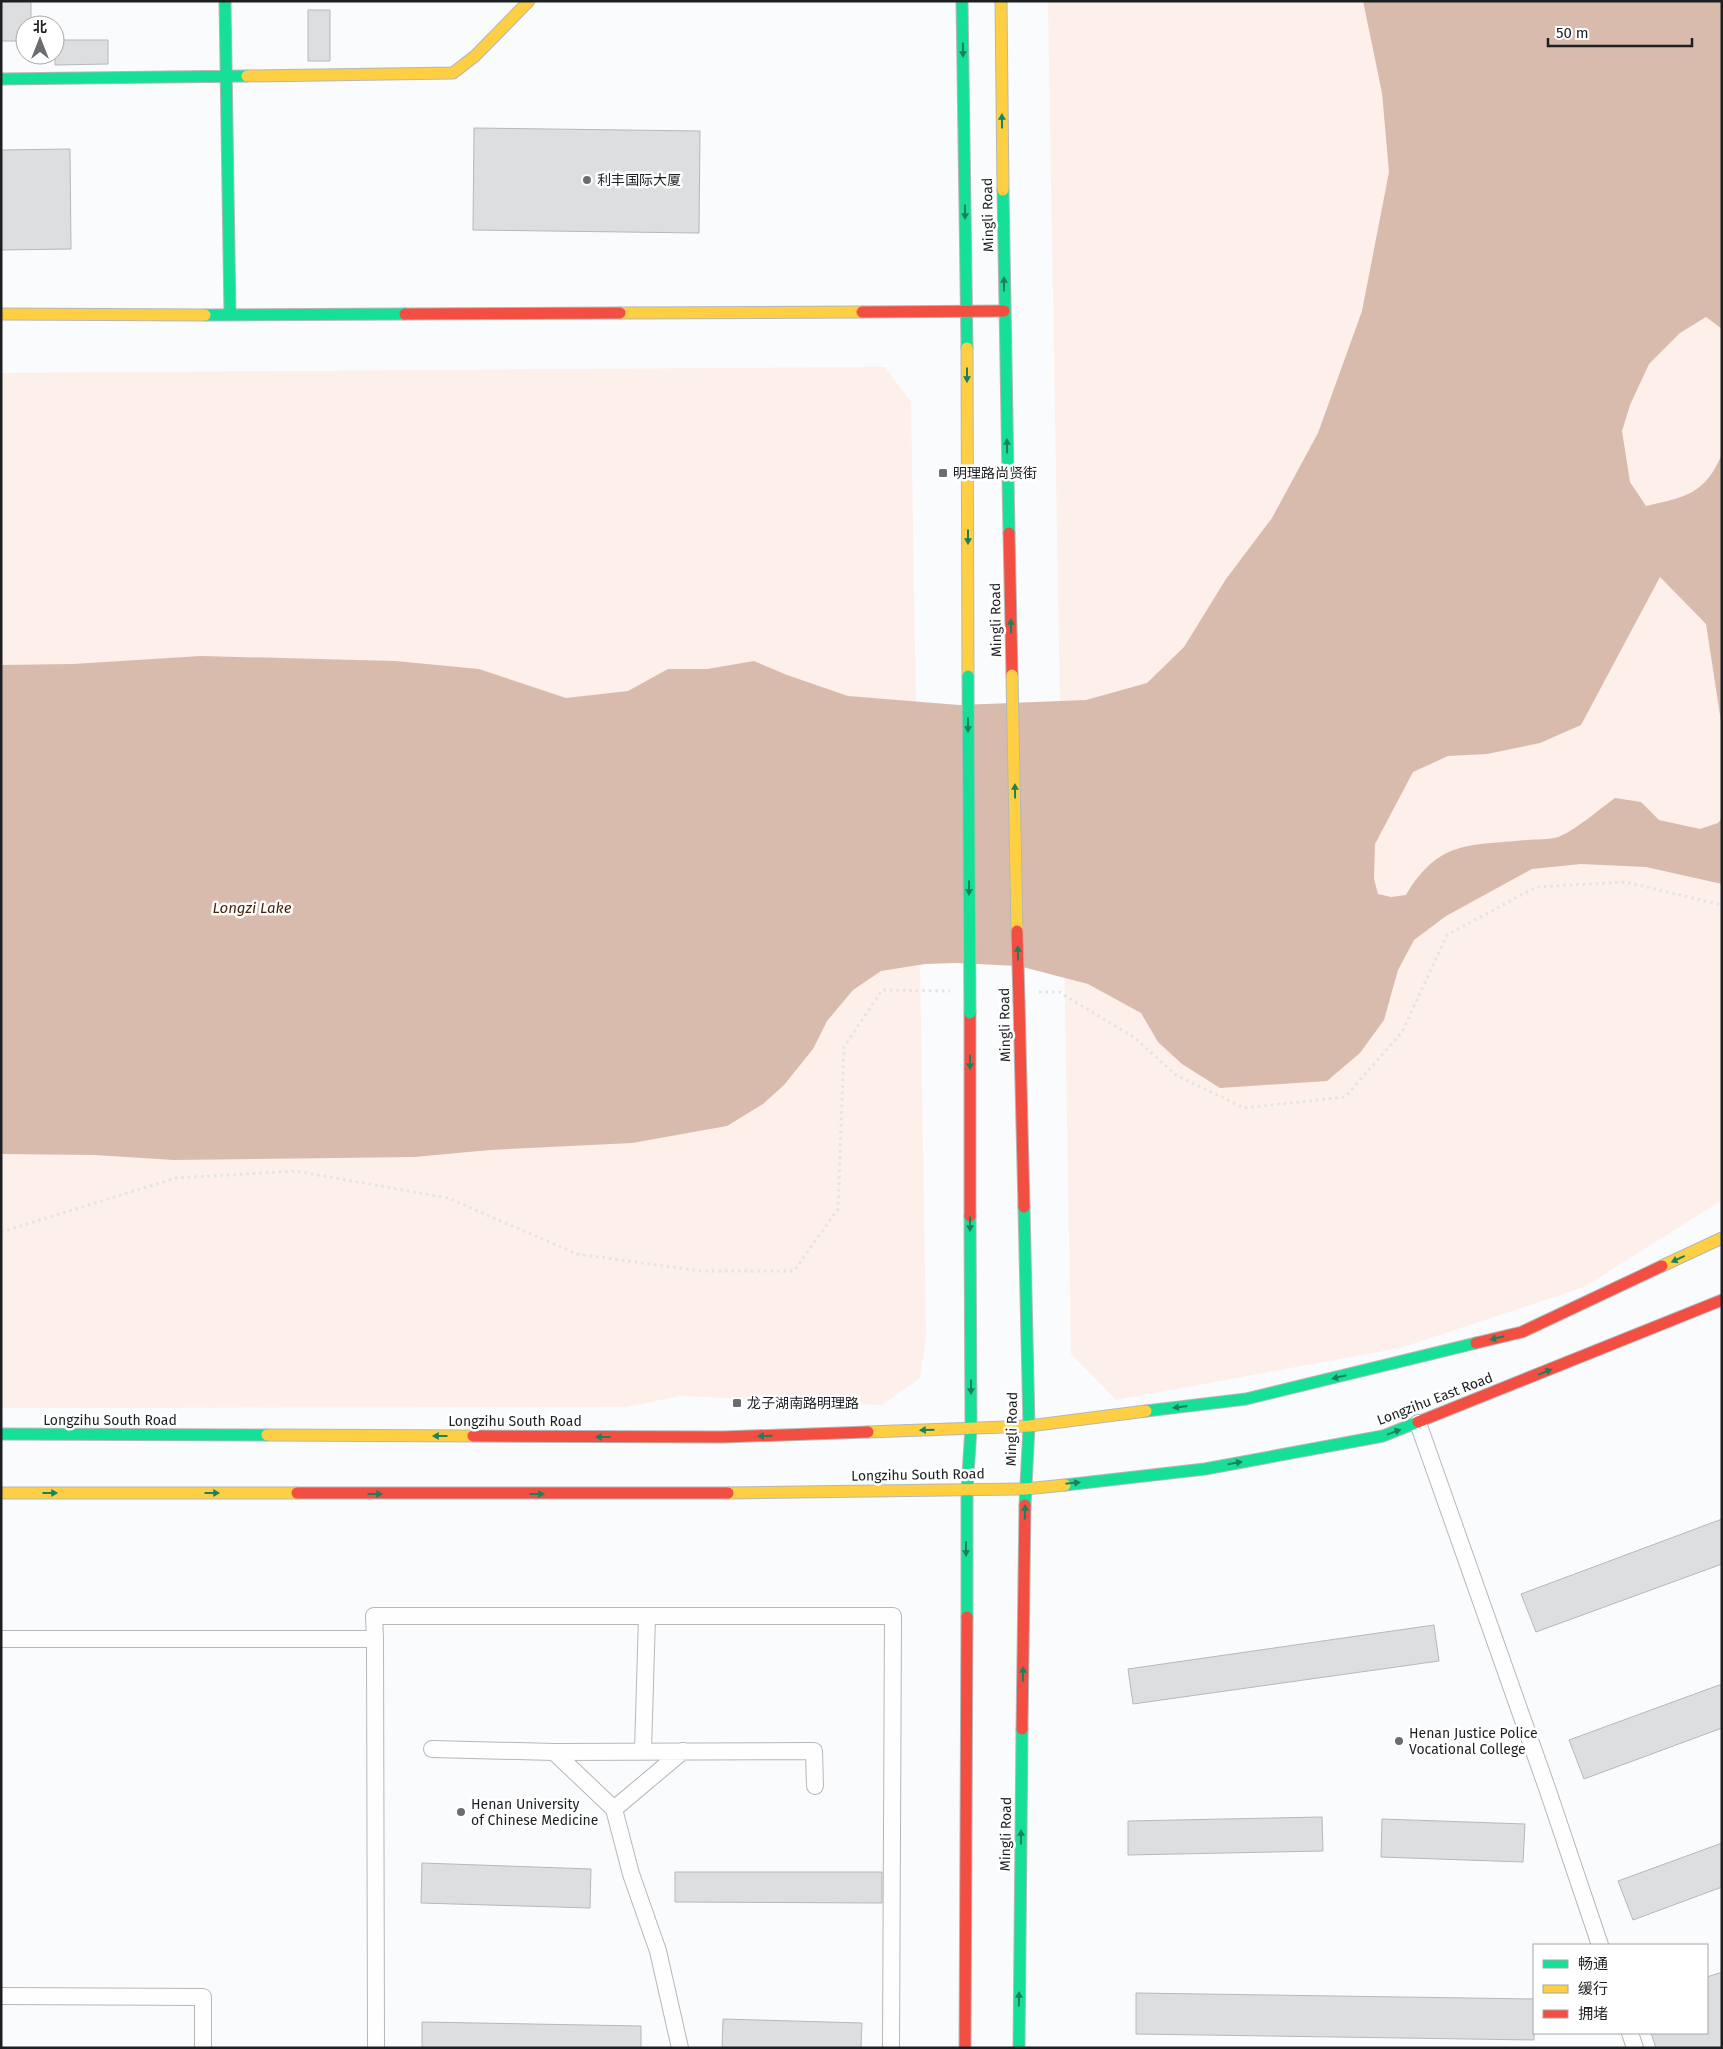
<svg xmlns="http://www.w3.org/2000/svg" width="1723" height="2049" viewBox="0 0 1723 2049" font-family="'Fira Sans','Noto Sans SC',sans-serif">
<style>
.green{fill:#fdefe9}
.water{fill:#d8bbad}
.building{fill:#dcdee0;stroke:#b7b8bb}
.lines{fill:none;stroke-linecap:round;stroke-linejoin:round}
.street-casing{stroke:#b5b7b9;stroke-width:18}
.fast-casing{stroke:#b5b7b9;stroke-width:13}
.slow-casing{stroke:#b5b7b9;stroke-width:13}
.jam-casing{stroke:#b5b7b9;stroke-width:13}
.path{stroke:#e4e4e4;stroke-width:3;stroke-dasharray:2.5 4;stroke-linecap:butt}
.street{stroke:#fefeff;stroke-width:16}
.fast{stroke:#16e098;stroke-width:11}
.slow{stroke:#ffcf43;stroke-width:11}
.jam{stroke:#f24e42;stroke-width:11}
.fast-bridge-casing{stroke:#b5b7b9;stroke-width:13;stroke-linecap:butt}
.slow-bridge-casing{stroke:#b5b7b9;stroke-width:13;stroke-linecap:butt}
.jam-bridge-casing{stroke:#b5b7b9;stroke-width:13;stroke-linecap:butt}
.fast-bridge{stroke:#16e098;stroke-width:11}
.slow-bridge{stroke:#ffcf43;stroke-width:11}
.jam-bridge{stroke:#f24e42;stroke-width:11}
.oneway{fill:#1a805e}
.poi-dot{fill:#6a6d6f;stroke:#fff;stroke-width:2}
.labels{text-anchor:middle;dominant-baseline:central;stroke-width:5;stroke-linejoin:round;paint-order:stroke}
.poi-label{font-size:14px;fill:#1d2023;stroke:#fff;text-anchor:start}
.street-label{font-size:14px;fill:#1d2023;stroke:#fff}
.water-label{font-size:15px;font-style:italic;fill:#4a230a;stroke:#fff}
</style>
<rect width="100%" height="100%" fill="#fafbfc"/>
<path class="green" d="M1048,1H1722V1200L1584,1287L1400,1348L1116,1400L1071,1354Z
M885,367L911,402L926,1336L920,1378L882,1405L680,1396L626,1407L1,1408V373Z"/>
<path class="water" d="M1363,1H1722V329L1706,317L1680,333L1649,364L1630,405L1622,431L1630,482L1646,506C1686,497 1705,494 1722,454V728L1706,624L1660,577L1581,725L1540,743L1487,754L1448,756L1413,772L1375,844L1374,879L1378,894L1391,897L1406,895C1439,840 1468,846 1527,840C1537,839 1549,840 1558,837C1573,832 1601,808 1615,798L1641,802L1659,820L1700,829L1718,823L1722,818V884L1646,867L1581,864L1532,869L1446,916L1414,940L1398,970L1384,1020L1360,1053L1327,1081L1220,1088L1182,1064L1158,1042L1141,1013L1088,984L1019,966L956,963L925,964L881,971L853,990L827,1021L813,1049L784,1085L763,1104L727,1126L632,1143L490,1150L414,1157L174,1160L95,1155L1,1154V665L73,664L201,656L395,661L479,669L566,698L628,691L668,669H707L754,661L787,675L848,696L959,705L1086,700L1147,683L1184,647L1226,579L1272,518L1318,433L1362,311L1389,172L1382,93Z"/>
<path class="building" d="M1,1H31V25H25V41H1Z
M308,10H330V61H308Z
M55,40H108V64L55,65Z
M474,128L700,131L699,233L473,230Z
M70,149L71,249L1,250V150Z
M1722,1519V1564L1536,1632L1521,1594Z
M1434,1625L1439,1661L1133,1704L1128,1669Z
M1722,1684V1728L1584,1779L1569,1740Z
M1322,1817L1323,1851L1128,1855V1821Z
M1382,1819L1525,1824L1523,1862L1381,1857Z
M1722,1843V1887L1633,1920L1618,1881Z
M422,1863L591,1869L590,1908L421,1903Z
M675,1872H882V1903L675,1902Z
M1722,1972V2048H1656L1651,2033H1707V1977Z
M1136,1993L1534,1999V2040L1136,2034Z
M723,2019L862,2023L861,2048H722Z
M422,2022L641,2026V2048H422Z"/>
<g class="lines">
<g class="street-casing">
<path id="street" d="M1418,1423L1547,1788L1600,1945
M1,1639H375L374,1616H893L891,2048
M375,1639L376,2048
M432,1749L554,1752L614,1809L631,1874L658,1951L680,2048
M643,1751L647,1616
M554,1752L814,1751L815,1786
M614,1809L683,1751
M1,1996L203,1997V2048
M1630,2033L1635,2048"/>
</g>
<g class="fast-casing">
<path id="fast" d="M225,1L230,315
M962,1L967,348
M1,79L247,76
M1003,190L1009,533
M205,315L405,314
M1024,1207L1029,1426L1025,1505
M1146,1411L1246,1399L1476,1343
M1,1434L267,1435
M1065,1485L1205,1469L1383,1436L1418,1422
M967,1617V1490L971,1428L970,1216
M1019,2048L1022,1729"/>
</g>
<g class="slow-casing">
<path id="slow" d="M1001,1L1003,190
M247,76L453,73L475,56L529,1
M620,313L862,312
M1,314L205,315
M967,348L968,676
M1662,1266L1722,1238
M868,1432L1029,1426L1146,1411
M267,1435L473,1436
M1,1493H297
M728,1493L1025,1489L1065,1485"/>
</g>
<g class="jam-casing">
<path id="jam" d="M862,312L1004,311
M405,314L620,313
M1009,533L1012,675
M1019,1002L1024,1207
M970,1013V1216
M1476,1343L1522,1332L1662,1266
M1418,1422L1722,1300
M473,1436L723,1437L868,1432
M297,1493H728
M1022,1729L1025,1505
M965,2048L967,1617"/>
</g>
<path class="path" d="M1039,992H1059L1135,1038L1176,1075L1244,1108L1345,1097L1402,1032L1447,935L1536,887L1625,882L1722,905
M1,1232L176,1178L296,1171L448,1198L577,1254L701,1271H794L838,1209L844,1047L882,990L950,991"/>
<use href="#street" class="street"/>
<use href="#fast" class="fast"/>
<use href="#slow" class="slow"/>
<use href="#jam" class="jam"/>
<g class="fast-bridge-casing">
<path id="fast-bridge" d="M968,676L970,1013"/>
</g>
<g class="slow-bridge-casing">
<path id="slow-bridge" d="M1012,675L1017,931"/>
</g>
<g class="jam-bridge-casing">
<path id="jam-bridge" d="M1017,931L1019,1002"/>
</g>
<use href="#fast-bridge" class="fast-bridge"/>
<use href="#slow-bridge" class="slow-bridge"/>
<use href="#jam-bridge" class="jam-bridge"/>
</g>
<defs><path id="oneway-solid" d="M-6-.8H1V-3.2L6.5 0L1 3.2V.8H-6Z" transform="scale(1.25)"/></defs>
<g class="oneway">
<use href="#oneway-solid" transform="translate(963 50) rotate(89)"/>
<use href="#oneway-solid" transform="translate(1002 121) rotate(-91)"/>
<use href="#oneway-solid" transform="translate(965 212) rotate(89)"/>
<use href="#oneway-solid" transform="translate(1004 284) rotate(-90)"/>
<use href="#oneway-solid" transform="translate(967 375) rotate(90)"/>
<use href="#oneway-solid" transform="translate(1007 446) rotate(-91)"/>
<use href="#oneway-solid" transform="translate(968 537) rotate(90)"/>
<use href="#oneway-solid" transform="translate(1011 626) rotate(-91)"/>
<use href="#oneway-solid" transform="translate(968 725) rotate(90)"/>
<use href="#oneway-solid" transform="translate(1015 791) rotate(-91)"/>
<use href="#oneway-solid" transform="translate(969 888) rotate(90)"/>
<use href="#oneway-solid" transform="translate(1018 953) rotate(-91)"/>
<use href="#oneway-solid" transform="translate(970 1062) rotate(90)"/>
<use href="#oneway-solid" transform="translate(970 1224) rotate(90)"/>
<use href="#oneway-solid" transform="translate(1678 1259) rotate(155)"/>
<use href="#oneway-solid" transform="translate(1497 1338) rotate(166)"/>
<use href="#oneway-solid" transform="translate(1545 1372) rotate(-22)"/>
<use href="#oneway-solid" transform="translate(1339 1377) rotate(166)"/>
<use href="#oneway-solid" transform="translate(971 1387) rotate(90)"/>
<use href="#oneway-solid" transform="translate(1180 1407) rotate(173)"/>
<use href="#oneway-solid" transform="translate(927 1430) rotate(178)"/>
<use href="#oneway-solid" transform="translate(1394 1432) rotate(-20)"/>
<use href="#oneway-solid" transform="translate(440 1436) rotate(-180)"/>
<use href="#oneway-solid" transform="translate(765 1436) rotate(178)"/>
<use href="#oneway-solid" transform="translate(603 1437) rotate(-180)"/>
<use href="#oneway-solid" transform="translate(1235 1463) rotate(-10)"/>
<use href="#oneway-solid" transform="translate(1073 1483) rotate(-6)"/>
<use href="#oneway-solid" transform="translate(50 1493)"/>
<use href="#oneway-solid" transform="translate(212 1493)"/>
<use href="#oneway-solid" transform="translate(375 1494)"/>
<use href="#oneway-solid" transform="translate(537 1494)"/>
<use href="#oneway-solid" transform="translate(1025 1512) rotate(-89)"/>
<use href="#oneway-solid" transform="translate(966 1549) rotate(90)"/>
<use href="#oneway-solid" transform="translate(1023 1674) rotate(-89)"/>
<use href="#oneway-solid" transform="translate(1021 1837) rotate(-89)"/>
<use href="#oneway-solid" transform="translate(1019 1999) rotate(-89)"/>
</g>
<g class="poi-dot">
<circle cx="587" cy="180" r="5"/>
<rect x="938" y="468" width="10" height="10" rx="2.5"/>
<rect x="732" y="1398" width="10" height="10" rx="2.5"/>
<circle cx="1399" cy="1741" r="5"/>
<circle cx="461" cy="1812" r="5"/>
</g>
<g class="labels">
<g class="poi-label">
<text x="597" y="180">利丰国际大厦</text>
<text x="953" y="473">明理路尚贤街</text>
<text x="747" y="1403">龙子湖南路明理路</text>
<text x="1409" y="1733">Henan Justice Police<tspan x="1409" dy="16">Vocational College</tspan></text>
<text x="471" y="1804">Henan University<tspan x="471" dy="16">of Chinese Medicine</tspan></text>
</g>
<g class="street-label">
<text transform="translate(988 215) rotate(-91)">Mingli Road</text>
<text transform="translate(996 620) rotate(-91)">Mingli Road</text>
<text transform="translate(1005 1025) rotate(-91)">Mingli Road</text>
<text transform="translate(1435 1399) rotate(-21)">Longzihu East Road</text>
<text x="110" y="1420">Longzihu South Road</text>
<text x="515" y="1421">Longzihu South Road</text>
<text transform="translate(1012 1429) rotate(-89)">Mingli Road</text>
<text transform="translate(918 1475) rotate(-1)">Longzihu South Road</text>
<text transform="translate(1006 1834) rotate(-89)">Mingli Road</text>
</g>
<g class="water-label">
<text x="252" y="908">Longzi Lake</text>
</g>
</g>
<rect width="1723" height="2049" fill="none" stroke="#1d2023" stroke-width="5"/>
<rect x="1533" y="1944" width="175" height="90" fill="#ffffff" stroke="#a5a6a7"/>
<rect x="1543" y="1960" width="25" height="8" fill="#16e098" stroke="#a5a6a7"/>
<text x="1578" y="1969" font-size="15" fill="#1d2023">畅通</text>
<rect x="1543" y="1985" width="25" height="8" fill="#ffcf43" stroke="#a5a6a7"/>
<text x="1578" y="1994" font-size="15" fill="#1d2023">缓行</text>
<rect x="1543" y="2010" width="25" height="8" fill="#f24e42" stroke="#a5a6a7"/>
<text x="1578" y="2019" font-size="15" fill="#1d2023">拥堵</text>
<g transform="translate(40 40)"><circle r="24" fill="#ffffff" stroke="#a5a6a7"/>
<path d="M0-4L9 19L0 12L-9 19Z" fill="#6a6d6f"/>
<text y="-8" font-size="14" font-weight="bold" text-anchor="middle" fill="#1d2023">北</text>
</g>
<path d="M1548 38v8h144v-8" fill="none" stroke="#1d2023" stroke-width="2.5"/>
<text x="1556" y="38" font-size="15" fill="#1d2023" stroke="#ffffff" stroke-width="4" paint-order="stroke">50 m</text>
</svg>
